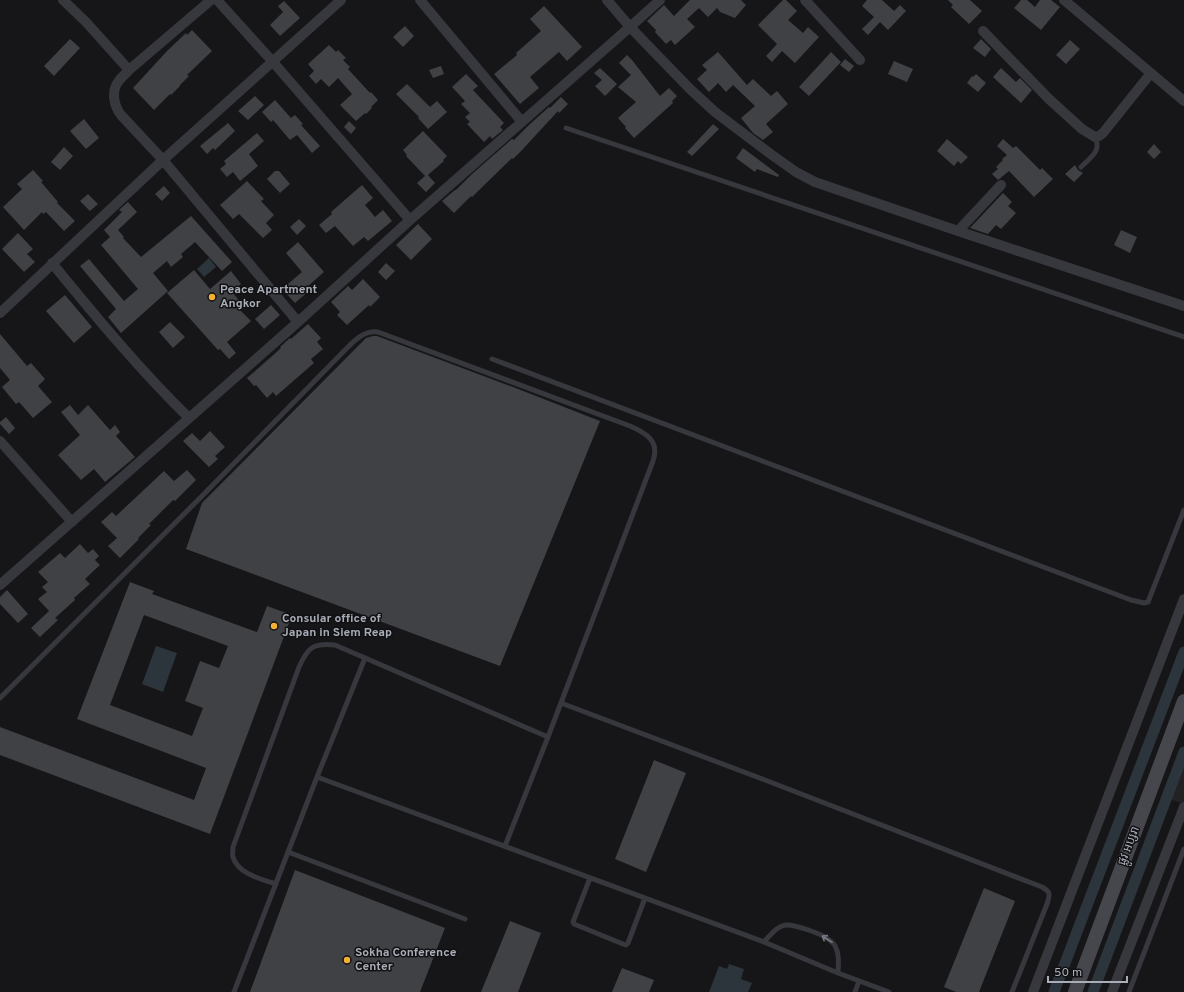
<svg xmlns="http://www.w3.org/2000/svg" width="1184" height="992" viewBox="0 0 1184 992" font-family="Overpass,'Noto Sans Khmer',sans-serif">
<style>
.built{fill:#222225}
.water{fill:#2c353c}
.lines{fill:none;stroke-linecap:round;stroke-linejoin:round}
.canal{stroke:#2c353c;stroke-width:11}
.building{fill:#404145;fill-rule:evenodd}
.lane{stroke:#37383d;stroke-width:5}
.street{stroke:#37383d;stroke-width:10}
.secondary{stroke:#45474d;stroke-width:14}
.oneway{stroke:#757881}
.poi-dot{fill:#f2b134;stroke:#111113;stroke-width:1.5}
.labels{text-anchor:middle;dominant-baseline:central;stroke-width:3;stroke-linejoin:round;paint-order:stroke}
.poi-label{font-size:12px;font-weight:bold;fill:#a8adb8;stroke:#111113;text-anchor:start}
.street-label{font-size:12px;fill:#a8adb8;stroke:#111113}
</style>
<rect width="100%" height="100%" fill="#161618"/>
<path class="built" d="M1184,758V804L1169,799Z"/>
<path class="water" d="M209,258L216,267L204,277L197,269Z
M156,646L177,653L163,692L142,684Z
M729,964L744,969L741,979L752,983L748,992H709L719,966L727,969Z"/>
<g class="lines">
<path class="canal" d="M1054,992L1184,652
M1093,992L1184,752"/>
</g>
<path class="building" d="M690,0H741L746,5L735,18L720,12L717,8L708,17L699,8L687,19L695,27L675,45L671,40L666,44L655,32L656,30L647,21L664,5L674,16Z
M783,0H786L797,11L788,20L803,33L808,27L819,37L795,63L782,51L772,62L766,56L777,44L758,25Z
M867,0H882L894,11L900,5L906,11L888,30L880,22L868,35L862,29L874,17L862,6Z
M948,0H970L982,11L969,24L951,7L953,5Z
M1021,0H1027L1035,7L1040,0H1051L1060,7L1041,30L1014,8Z
M284,1L300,18L280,36L270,25L283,12L278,6Z
M544,6L582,47L567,61L559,52L530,77L539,88L520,104L494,74L517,55L516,53L541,31L530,19Z
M405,26L414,36L403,47L393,37Z
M192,30L212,51L187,75L189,76L180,85V86L171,95L170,94L154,110L133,88L167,51L186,33L187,35Z
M70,39L80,48L54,76L44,66Z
M981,39L991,49L985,57L973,48Z
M1070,40L1080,49L1066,64L1056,55Z
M329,45L336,52L338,50L346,58L343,60L350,67L348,69L370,93L371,92L378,100L371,107L372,108L366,114L365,113L356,121L340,105L352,94L338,78L329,87L321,79L316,84L309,76L314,71L308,64Z
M718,52L747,85L753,79L771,96L777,91L788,104L766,124L773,132L763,140L753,133L741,118L755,106L733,85L726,92L718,83L709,92L697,79L707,70L702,65Z
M831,52L841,62L809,96L799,87Z
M627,55L632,60L660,96L669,88L677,96L672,101L673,103L634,138L625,128L626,127L618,118L636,102L618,87L631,75L619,63Z
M845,59L854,66L849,72L840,65Z
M894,61L913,69L907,82L888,74Z
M441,66L444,74L433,78L429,70Z
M600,68L617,84L605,96L595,86L602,80L594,73Z
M1001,68L1016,82L1020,78L1032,90L1021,103L993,77Z
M466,74L478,86L473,90L504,123L500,127L503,130L492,139L490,136L484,142L467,124L470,122L465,117L470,113L461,104L465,101L452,87Z
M976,74L986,83L978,92L967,83L972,76L973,77Z
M407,84L430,107L437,101L447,112L428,129L418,118L419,117L396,94Z
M255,96L264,105L248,120L238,111Z
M561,97L568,104L559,113L558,111L523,149L513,159L512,158L472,197L471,196L454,213L442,201L455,190H456L472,174L512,139L514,140L530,124L549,107L550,108Z
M275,100L291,118L295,115L303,124L301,125L320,146L312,153L297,135L290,140L273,120L271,122L262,112Z
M84,119L99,138L86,149L70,131Z
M349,121L356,128L351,134L344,127Z
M228,123L235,131L215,150L213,148L207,154L200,146Z
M713,124L719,129L692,156L687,152Z
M423,131L447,156L443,160L444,161L428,175L435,183L426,192L417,183L425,176L406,156L407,155L403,150Z
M257,133L264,141L249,154L258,166L240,181L233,172L227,177L220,169L226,164L224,161Z
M947,139L968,157L961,164L958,161L954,166L937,151Z
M1003,139L1013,148L1016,146L1040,170L1042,168L1053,179L1034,197L1009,171L998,180L992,174L998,169L996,167L1003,160L1002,159L1007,155L997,146Z
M1154,144L1161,152L1154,159L1147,152Z
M64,147L73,156L60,170L51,162Z
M743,148L779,175L778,177L757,169L755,172L736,158Z
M1075,165L1078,170L1083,173L1074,182L1065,174Z
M33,170L43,181L41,182L58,202L57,203L75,221L64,231L46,212L43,214L42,212L24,230L3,207L22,189L17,184Z
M275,171H279L290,184L280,193L267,179Z
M247,181L264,199L261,201L274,215L266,223L272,230L263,238L239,214L233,219L220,205Z
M362,185L373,198L365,205L375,217L383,210L392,221L368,241L364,237L353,246L335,226L326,233L319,225L332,214L331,212Z
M164,186L170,193L162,201L155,194Z
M1003,193L1012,202L1008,206L1016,213L1001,229L996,225L988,234L970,228Z
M88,194L98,204L90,211L80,201Z
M128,202L137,212L118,230L124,237L123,238L141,257L191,216L232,262L222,271L195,242L181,254L183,257L171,267L167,261L153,273L168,291L121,333L108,317L116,309L80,266L89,259L124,301L138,289L101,245L110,237L104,230L122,212L119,210Z
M299,219L306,226L297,235L290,227Z
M418,224L432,239L411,260L396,245Z
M1121,230L1137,237L1130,253L1114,245Z
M18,233L33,249L27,254L35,262L24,272L2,249Z
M298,242L324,272L307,287L310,290L295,303L282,289L302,272L286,253Z
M386,263L395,271L386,280L378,272Z
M194,270L210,289L231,271L241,284L232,292L242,304L238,308L251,321L227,342L236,353L229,359L220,349L218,350L167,293Z
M363,279L380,297L370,307L369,305L347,325L337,315L340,312L331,302L348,286L352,290Z
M65,295L92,327L74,343L46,311Z
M271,305L280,315L264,329L255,319Z
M170,322L185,337L173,348L159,332Z
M308,324L321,338L317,342L323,349L311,359L314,363L276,396L273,392L267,398L256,385L254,386L247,378L271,357L281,348L280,347L290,338L291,339Z
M0,334L27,366L31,363L45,379L38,386L52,402L33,418L19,402L16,404L2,387L10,380L0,368Z
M373,336H377L513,387L600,421L500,666L186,549L202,503L366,338Z
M70,405L78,415L88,405L110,430L115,425L120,432L116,436L135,457L105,482L94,469L81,480L58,455L80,435L61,412Z
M6,417L15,428L9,434L0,424V422Z
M210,431L225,447L215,456L218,459L209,467L183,441L192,433L200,441Z
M187,470L196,480L175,501L173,500L149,524L151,525L138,538L139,539L120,558L108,546L117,538L101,522L112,512L116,516L164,471L174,481Z
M80,544L88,553L93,549L99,556L95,560L100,565L85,579L90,584L74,598L75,600L55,618L58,620L40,637L31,628L49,611L38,599L47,592L42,587L48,582L38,572L60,553L65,558Z
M130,582L154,591L152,594L257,632L267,606L292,615L210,834L0,755V727L194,800L206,768L77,719ZM144,615L228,646L219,668L200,661L185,701L203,708L192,736L110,705Z
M7,590L28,614L18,623L0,604V597Z
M654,760L686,773L646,872L615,859Z
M295,870L445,928L420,992H250Z
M984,888L1015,901L979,992H956L944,987Z
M510,921L541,933L518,992H481Z
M622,968L654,980L649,992H612Z"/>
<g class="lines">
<path class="lane" d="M566,128L1184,337
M1081,167C1091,157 1102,151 1095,137
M492,359L1131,600L1144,603L1148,602L1184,510
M0,698L202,496L344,351C353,342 363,330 378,332L630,426C646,433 660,441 653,461L548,737L505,846
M561,703L765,780L1042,887C1051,892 1050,894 1047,904L1012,992
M317,777L764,942L838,973L889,992
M288,852L465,919
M590,878L573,922L574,924L623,944L626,945L628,943L645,898
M276,884C261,879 238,874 233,857C232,854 233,850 233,847L299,667C308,647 313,643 335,645L548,737
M764,942C770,935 777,926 786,925C794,924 822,934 828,939C831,941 835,945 836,948C840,956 838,965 838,973
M234,992L317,777L365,658
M855,992L859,981
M1129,992L1184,849"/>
<path class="street" d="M63,0L86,22L129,70
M211,0L129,70C126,74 121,77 118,82C111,92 114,106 121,115L163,160L298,322
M217,0L273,62L410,220
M420,0L522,122
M607,0L630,27L690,89L715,112L772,155L796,172L815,182L958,231L1184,306
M805,0L860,60
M1064,0L1184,101
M983,31L1049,99L1082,129L1095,137L1099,136L1103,133L1151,73
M958,231L1001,185
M52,263C96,317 140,370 189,418
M0,313L163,160L341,0
M0,441L72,522
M0,585L298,322L410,220L630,27L660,0
M1033,992L1184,599
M1112,992L1184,807"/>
<path class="secondary" d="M1075,992L1184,701"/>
</g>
<defs><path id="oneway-shaft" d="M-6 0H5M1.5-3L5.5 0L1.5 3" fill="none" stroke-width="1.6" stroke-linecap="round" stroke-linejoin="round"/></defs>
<use class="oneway" href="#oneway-shaft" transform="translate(827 939) rotate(-147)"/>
<g class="poi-dot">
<circle cx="212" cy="297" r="4"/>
<circle cx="274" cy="626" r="4"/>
<circle cx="347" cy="960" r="4"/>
</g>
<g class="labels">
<g class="poi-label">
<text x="220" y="290">Peace Apartment<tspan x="220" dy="14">Angkor</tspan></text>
<text x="282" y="619">Consular office of<tspan x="282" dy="14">Japan in Siem Reap</tspan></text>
<text x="355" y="953">Sokha Conference<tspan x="355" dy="14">Center</tspan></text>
</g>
<g class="street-label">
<text transform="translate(1129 846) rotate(-69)">ផ្លូវ អប្សរា</text>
</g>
</g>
<path d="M1048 976v6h79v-6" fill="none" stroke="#a8adb8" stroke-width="2"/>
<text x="1054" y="976" font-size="12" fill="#a8adb8" stroke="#111113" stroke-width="3" paint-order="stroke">50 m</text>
</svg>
